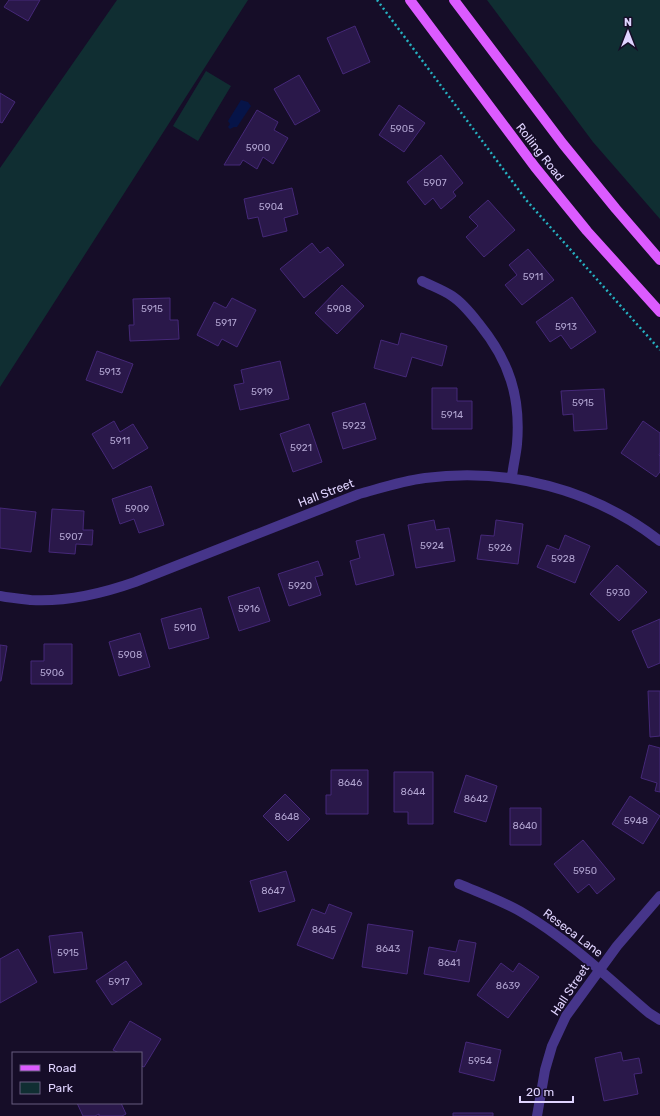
<svg xmlns="http://www.w3.org/2000/svg" width="660" height="1116" viewBox="0 0 660 1116" font-family="Rubik,sans-serif">
<style>
.green{fill:#102e32}
.water{fill:#061448}
.building{fill:#2a184a;stroke:#452878}
.lines{fill:none;stroke-linecap:round;stroke-linejoin:round}
.path{stroke:#26b2c2;stroke-width:2.5;stroke-dasharray:2 3;stroke-linecap:butt}
.street{stroke:#46358a;stroke-width:10}
.primary{stroke:#dc5bff;stroke-width:10}
.labels{text-anchor:middle;dominant-baseline:central;stroke-width:3.5;stroke-linejoin:round;paint-order:stroke}
.number-label{font-size:10px;fill:#b2a5d2}
.street-label{font-size:12px;fill:#e0d4ff;stroke:#160d28}
</style>
<rect width="100%" height="100%" fill="#160d28"/>
<path class="green" d="M117,0H248L0,387V168Z
M487,0H660V219L593,142Z
M206,71L231,86L198,141L173,126Z"/>
<path class="water" d="M241,100L248,102L251,106L237,127H234L230,129L228,127L230,124L228,121Z"/>
<path class="building" d="M9,0H40L28,21L4,7Z
M355,26L370,62L343,74L327,38Z
M299,75L320,111L295,125L274,89Z
M0,93L15,102L2,123L0,122Z
M399,105L425,123L404,152L379,135Z
M257,110L278,122L274,130L288,138L273,164L263,157L257,169L243,160L240,165H224Z
M441,155L463,183L453,192L456,196L441,209L433,198L425,205L407,182Z
M292,188L298,214L284,218L287,231L263,237L258,217L248,219L244,199Z
M488,200L515,230L484,257L466,237L478,226L469,217Z
M312,243L320,253L328,247L344,265L304,298L280,269Z
M528,249L554,280L522,305L505,285L517,275L509,265Z
M342,285L364,306L337,334L315,313Z
M572,297L596,332L571,349L561,335L550,342L536,322Z
M170,298V320H178L179,339L130,341L129,325H134L133,299Z
M232,298L256,310L237,347L222,339L218,346L197,335L214,302L226,308Z
M401,333L447,346L442,366L412,357L406,377L374,368L381,340L398,345Z
M97,351L133,364L122,393L86,380Z
M280,361L289,399L240,410L234,385L244,383L241,370Z
M432,388H457V401H472V429H432Z
M604,389L607,429L574,431L573,414L563,415L561,391Z
M365,403L376,439L343,449L332,413Z
M114,421L120,432L133,424L148,448L113,469L92,434Z
M643,421L660,433V453L659,455L660,456V472L656,477L621,453Z
M309,424L322,462L293,472L280,434Z
M151,486L164,525L139,533L134,519L120,524L112,499Z
M0,508L36,512L31,552L0,548Z
M52,509L84,511L83,530H93L92,545L76,544L75,554L49,552Z
M434,520L436,530L449,528L455,561L416,568L408,525Z
M496,520L523,524L518,564L477,559L481,535L494,536Z
M384,534L394,575L356,585L350,561L360,558L356,541Z
M565,535L590,546L575,583L537,567L547,545L559,550Z
M318,561L323,575L315,577L321,595L289,606L278,574Z
M617,565L647,592L619,621L590,594Z
M259,587L270,621L239,631L228,597Z
M201,608L209,638L169,649L161,619Z
M660,619V663L648,668L632,631Z
M140,633L150,667L119,676L109,642Z
M44,644H72V684H31V661H44Z
M0,645L7,646L1,681H0Z
M648,691H660V736L650,737Z
M649,745L660,748V792L655,791L657,783L641,778Z
M331,770H368V814H326V795H331Z
M394,772H433V824H408V812H394Z
M466,775L497,786L486,822L454,812Z
M285,794L310,819L288,841L263,816Z
M630,796L660,816L643,844L612,824Z
M510,808H541V845H510Z
M583,840L615,879L597,894L589,884L578,893L554,864Z
M286,871L295,901L259,912L250,881Z
M329,904L352,913L333,959L297,945L312,909L325,914Z
M368,924L413,931L407,974L362,967Z
M82,932L87,969L54,973L49,936Z
M459,940L476,943L469,982L424,974L429,947L456,952Z
M18,949L37,982L0,1003V959Z
M126,961L142,984L112,1005L96,981Z
M501,963L513,972L519,963L539,977L508,1018L477,995Z
M130,1021L161,1039L144,1067L141,1066V1053H119L113,1050Z
M466,1042L501,1050L494,1081L459,1072Z
M621,1052L623,1061L639,1058L642,1073L634,1074L638,1094L604,1101L595,1058Z
M77,1103H121L126,1114L122,1116H99V1114L95,1116H83Z
M453,1113H493V1116H453Z"/>
<g class="lines">
<path class="path" d="M377,0L527,201L660,350"/>
<path class="street" d="M422,281C432,286 443,290 452,296C463,303 472,315 480,325C509,361 521,397 517,444C516,455 513,466 512,477
M0,596C10,598 21,599 31,600C67,602 101,594 135,582L359,494C381,488 402,481 425,478C508,467 593,489 660,541
M459,884C480,893 503,901 523,913C569,940 608,978 649,1013L660,1020
M537,1116L545,1070L552,1046L566,1016L617,946L660,896"/>
<path class="primary" d="M410,0L535,167L587,231L660,312
M454,0L563,144L616,209L660,260"/>
</g>
<g class="labels">
<g class="number-label">
<text x="402" y="129">5905</text>
<text x="258" y="148">5900</text>
<text x="435" y="183">5907</text>
<text x="271" y="207">5904</text>
<text x="533" y="277">5911</text>
<text x="152" y="309">5915</text>
<text x="339" y="309">5908</text>
<text x="226" y="323">5917</text>
<text x="566" y="327">5913</text>
<text x="110" y="372">5913</text>
<text x="262" y="392">5919</text>
<text x="583" y="403">5915</text>
<text x="452" y="415">5914</text>
<text x="354" y="426">5923</text>
<text x="120" y="441">5911</text>
<text x="301" y="448">5921</text>
<text x="137" y="509">5909</text>
<text x="71" y="537">5907</text>
<text x="432" y="546">5924</text>
<text x="500" y="548">5926</text>
<text x="563" y="559">5928</text>
<text x="300" y="586">5920</text>
<text x="618" y="593">5930</text>
<text x="249" y="609">5916</text>
<text x="185" y="628">5910</text>
<text x="130" y="655">5908</text>
<text x="52" y="673">5906</text>
<text x="350" y="783">8646</text>
<text x="413" y="792">8644</text>
<text x="476" y="799">8642</text>
<text x="287" y="817">8648</text>
<text x="636" y="821">5948</text>
<text x="525" y="826">8640</text>
<text x="585" y="871">5950</text>
<text x="273" y="891">8647</text>
<text x="324" y="930">8645</text>
<text x="388" y="949">8643</text>
<text x="68" y="953">5915</text>
<text x="449" y="963">8641</text>
<text x="119" y="982">5917</text>
<text x="508" y="986">8639</text>
<text x="480" y="1061">5954</text>
</g>
<g class="street-label">
<text transform="translate(540 152) rotate(52)">Rolling Road</text>
<text transform="translate(326 493) rotate(-21)">Hall Street</text>
<text transform="translate(573 933) rotate(37)">Reseca Lane</text>
<text transform="translate(570 990) rotate(-56)">Hall Street</text>
</g>
</g>
<rect x="12" y="1052" width="130" height="52" fill="#160d28" stroke="#675d7e"/>
<rect x="20" y="1065" width="20" height="6" fill="#dc5bff" stroke="#675d7e"/>
<text x="48" y="1072" font-size="12" fill="#e0d4ff">Road</text>
<rect x="20" y="1082" width="20" height="12" fill="#102e32" stroke="#675d7e"/>
<text x="48" y="1092" font-size="12" fill="#e0d4ff">Park</text>
<g transform="translate(628 32)" stroke="#160d28" stroke-width="3" paint-order="stroke">
<path d="M0-3L7 15L0 10L-7 15Z" fill="#e0d4ff"/>
<text y="-6" font-size="11" font-weight="bold" text-anchor="middle" fill="#e0d4ff">N</text>
</g>
<path d="M520 1096v6h53v-6" fill="none" stroke="#e0d4ff" stroke-width="2"/>
<text x="526" y="1096" font-size="12" fill="#e0d4ff" stroke="#160d28" stroke-width="3" paint-order="stroke">20 m</text>
</svg>
